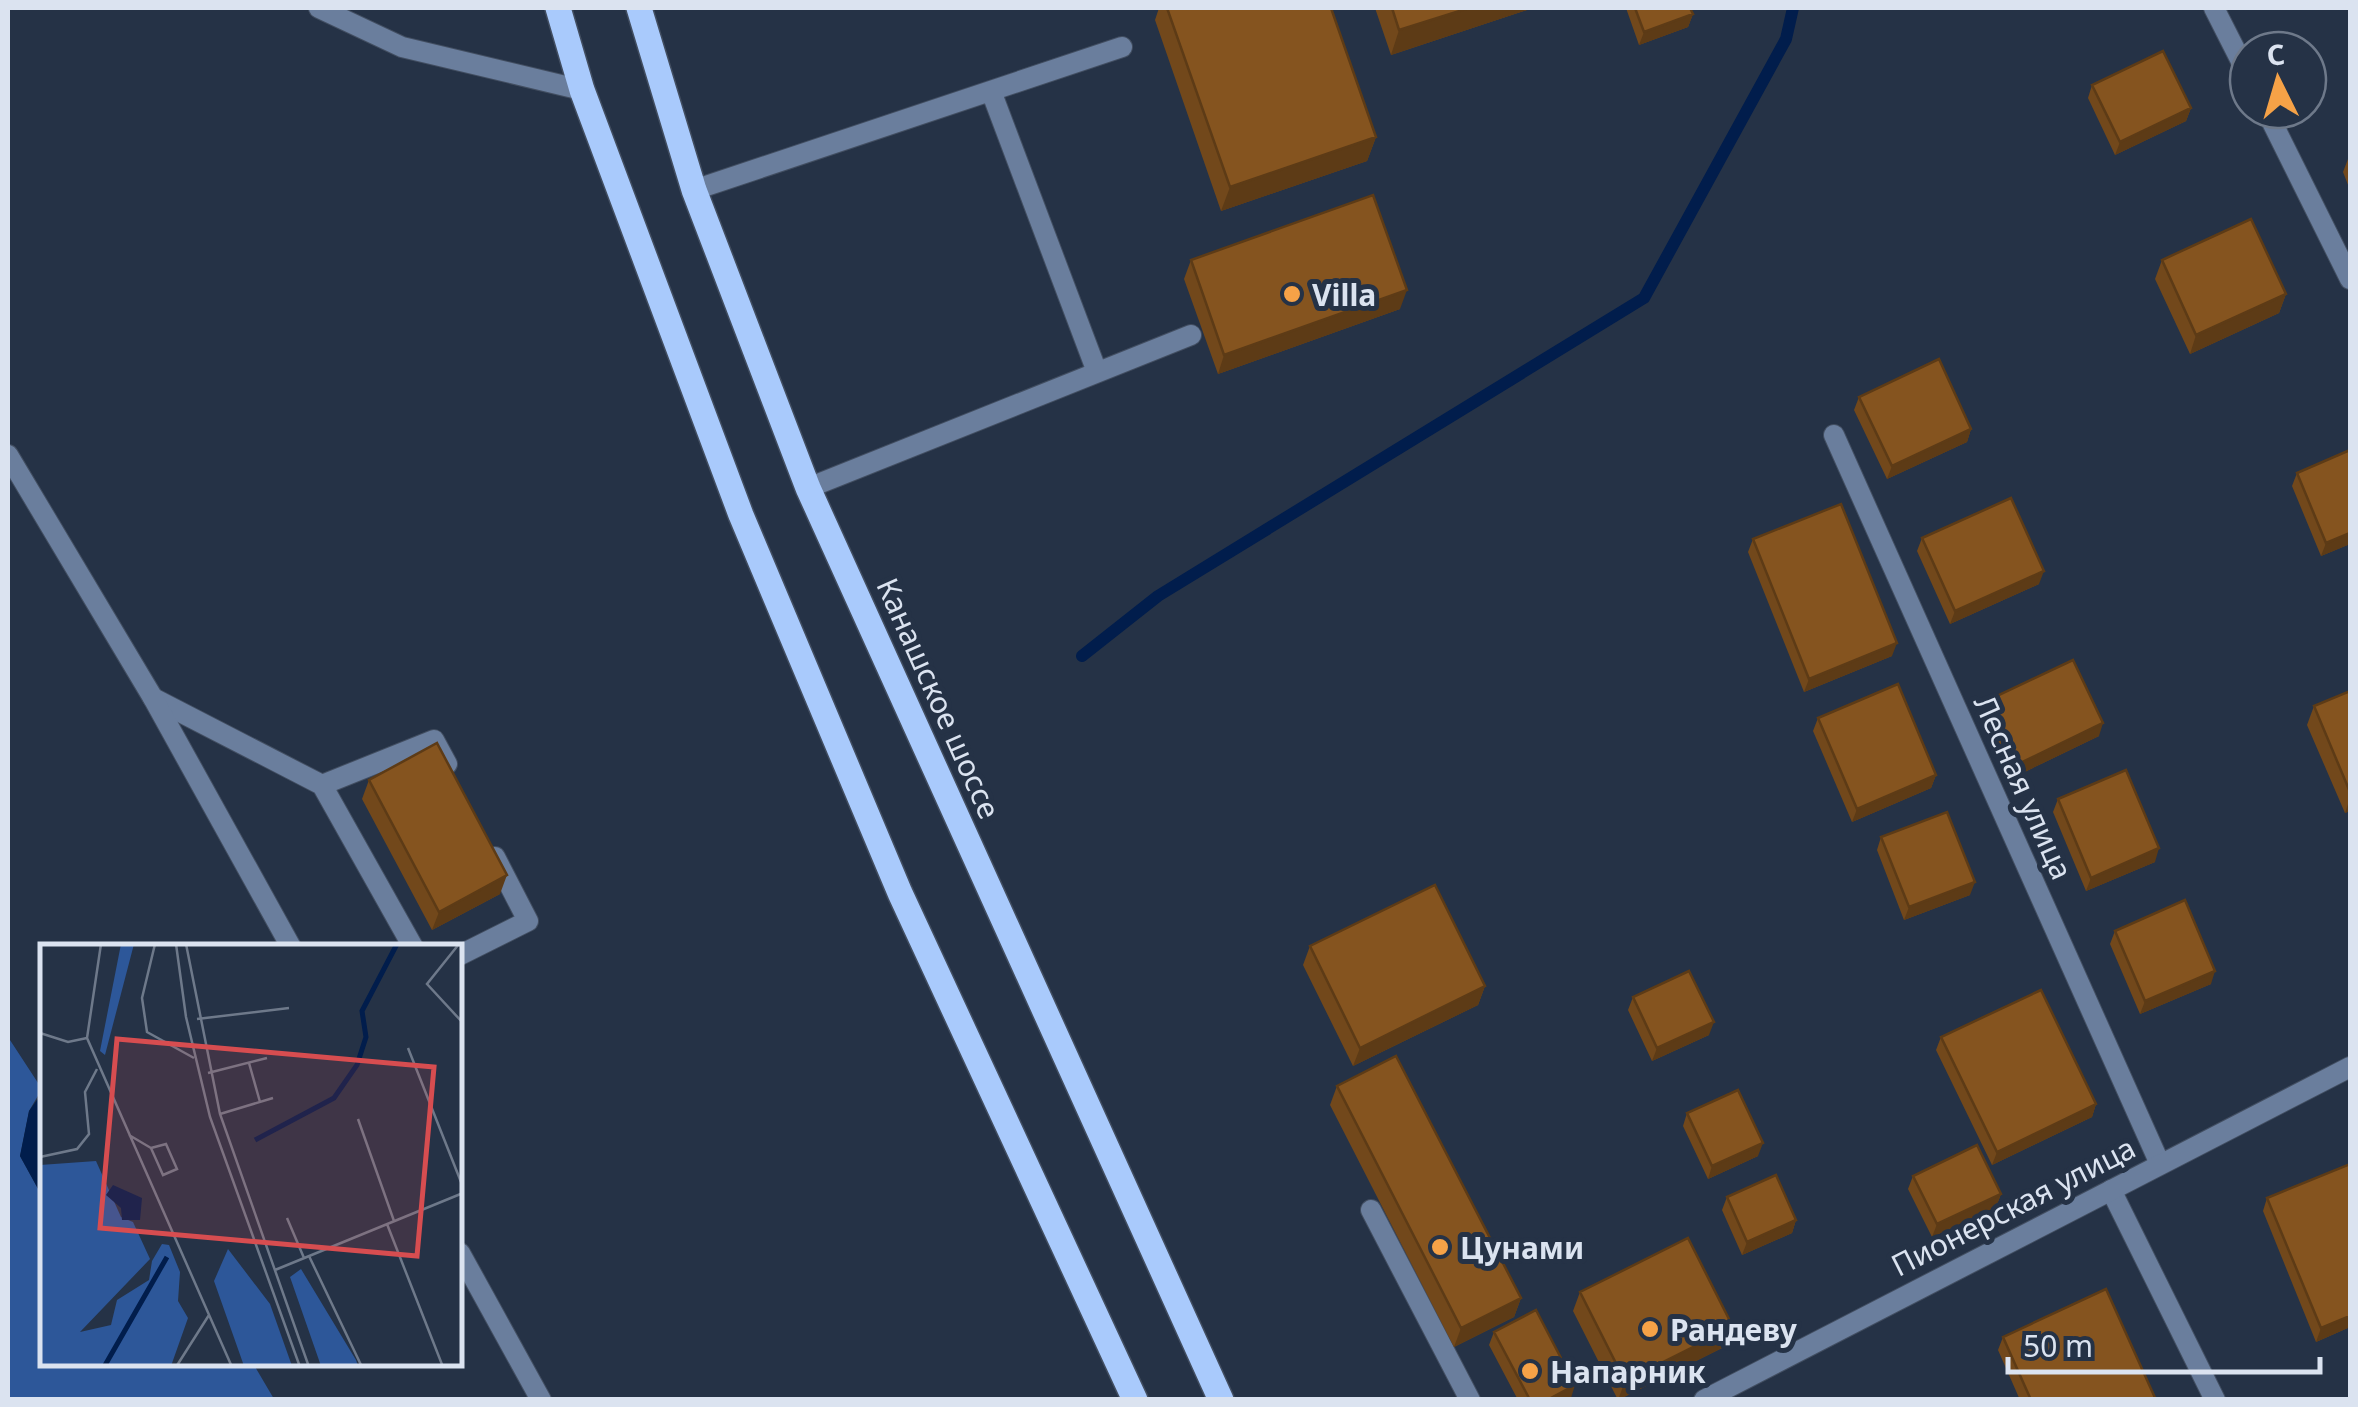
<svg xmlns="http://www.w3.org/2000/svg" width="2358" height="1407" viewBox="0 0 2358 1407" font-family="'Noto Sans',sans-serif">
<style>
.forest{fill:#2d5799}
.water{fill:#011d4c}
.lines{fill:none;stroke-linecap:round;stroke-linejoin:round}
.stream{stroke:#011d4c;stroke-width:12}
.service-casing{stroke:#424e61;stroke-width:22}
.minor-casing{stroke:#424e61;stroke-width:22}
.tertiary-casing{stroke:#424e61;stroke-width:22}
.primary-casing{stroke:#424e61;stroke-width:28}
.service{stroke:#6a7e9d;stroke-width:20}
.minor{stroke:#6a7e9d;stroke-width:20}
.tertiary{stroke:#6a7e9d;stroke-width:20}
.primary{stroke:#a9cafc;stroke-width:25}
.wall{fill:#72481b}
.shaded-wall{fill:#5d3b16}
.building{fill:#85541f;stroke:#5d3b16;stroke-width:2.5}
.poi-dot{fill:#f6a247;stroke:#253246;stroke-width:4}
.labels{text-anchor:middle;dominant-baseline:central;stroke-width:10;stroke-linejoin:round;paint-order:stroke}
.poi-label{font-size:30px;font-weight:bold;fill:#dbe3f0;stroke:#253246;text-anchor:start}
.street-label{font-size:30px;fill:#dbe3f0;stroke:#253246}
.inset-river{fill:none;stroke:#011d4c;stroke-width:5}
.inset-road{fill:none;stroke:#6e798a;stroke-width:2.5}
.view{fill:#d74d50;fill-opacity:0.15;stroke:#d74d50;stroke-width:5}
.inset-edge{fill:none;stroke:#dbe3f0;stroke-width:5}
</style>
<rect width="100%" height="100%" fill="#253246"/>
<path class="forest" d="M8,1037L42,1089L29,1111L20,1156L42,1196V1364L254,1365L274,1399H8Z"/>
<path class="water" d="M42,1093V1196L20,1156L29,1111Z"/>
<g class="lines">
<path class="stream" d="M1082,656L1158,596L1644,298L1786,39L1793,8"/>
<g class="service-casing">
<path id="service" d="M319,8L402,47L582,90
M991,91L1097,372
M694,190L1122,47
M808,488L1191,335
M153,698L322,785L413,947
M322,785L434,740L447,764
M460,955L528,921L495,857
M1371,1210L1470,1400"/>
</g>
<g class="minor-casing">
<path id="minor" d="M2214,8L2248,75
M2266,110L2350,279
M1834,435L2160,1164
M8,455L153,698L291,947
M2111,1190L2215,1400
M460,1253L541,1400"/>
</g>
<g class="tertiary-casing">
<path id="tertiary" d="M1704,1400L2350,1067"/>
</g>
<g class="primary-casing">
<path id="primary" d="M558,8L582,90L741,515L900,893L1135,1400
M639,8L694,190L808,488L1221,1400"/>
</g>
<use href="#service" class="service"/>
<use href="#minor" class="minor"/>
<use href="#tertiary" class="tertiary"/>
<use href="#primary" class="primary"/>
</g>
<path class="wall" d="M1159,8H1331L1376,137L1367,161L1221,211L1155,20Z
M1375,8H1533L1391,55Z
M1626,8H1690L1693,14L1688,27L1639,45Z
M2092,85L2191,108L2186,121L2115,155L2088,98Z
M2350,158V190L2343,172L2348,159Z
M1191,260L1400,309L1218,374L1184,279Z
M2162,260L2286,294L2279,313L2190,354L2155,279Z
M1859,397L1971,429L1967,442L1887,479L1854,410Z
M2297,473L2350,544L2321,556L2292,486Z
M1922,538L2039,584L1950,624L1917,551Z
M1753,539L1892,656L1804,692L1748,552Z
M2350,691V811L2345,813L2307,725L2314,706Z
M1984,702L2099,736L2010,779L1979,715Z
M1818,718L1936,775L1931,788L1852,822L1813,731Z
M369,780L500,894L432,930L362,799Z
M2058,799L2155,862L2086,891L2053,812Z
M1881,837L1970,895L1904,920L1877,850Z
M2115,931L2211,984L2140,1014L2110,944Z
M1310,946L1485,986L1478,1005L1353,1066L1303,965Z
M1633,997L1709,1035L1652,1061L1628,1010Z
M1941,1037L2096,1104L2092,1117L1992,1165L1936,1050Z
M1337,1086L1521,1298L1514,1317L1454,1347L1330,1105Z
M1687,1113L1758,1156L1708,1179L1683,1126Z
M2350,1164V1327L2316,1342L2263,1211L2267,1198Z
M1913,1176L2001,1194L1996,1207L1932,1237L1908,1189Z
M1727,1197L1796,1220L1792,1233L1742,1255L1722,1210Z
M1580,1292L1733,1327L1726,1346L1618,1400L1573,1311Z
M1494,1332L1571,1398L1567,1400H1518L1489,1345Z
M2003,1337L2156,1400H2020L1998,1350Z"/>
<path class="shaded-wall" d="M1469,8H1533L1391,55L1399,30Z
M1693,14L1688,27L1639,45L1644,32Z
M2191,108L2186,121L2115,155L2120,142Z
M1376,137L1367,161L1221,211L1230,187Z
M1407,290L1400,309L1218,374L1224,355Z
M2286,294L2279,313L2190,354L2196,335Z
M1971,429L1967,442L1887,479L1892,466Z
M2350,533V544L2321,556L2326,543Z
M2044,571L2039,584L1950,624L1955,611Z
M1897,643L1892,656L1804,692L1809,679Z
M2103,723L2099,736L2010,779L2014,766Z
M1936,775L1931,788L1852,822L1857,809Z
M2350,798V811L2345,813Z
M2159,848L2155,862L2086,891L2091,878Z
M507,875L500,894L432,930L439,912Z
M1975,882L1970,895L1904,920L1909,907Z
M2215,971L2211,984L2140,1014L2145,1001Z
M1485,986L1478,1005L1353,1066L1360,1048Z
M1714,1022L1709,1035L1652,1061L1657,1048Z
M2096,1104L2092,1117L1992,1165L1997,1152Z
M1763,1143L1758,1156L1708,1179L1712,1166Z
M2001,1194L1996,1207L1932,1237L1937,1224Z
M1796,1220L1792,1233L1742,1255L1747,1242Z
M1521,1298L1514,1317L1454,1347L1461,1328Z
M2350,1316V1327L2316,1342L2321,1328Z
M1733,1327L1726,1346L1618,1400L1625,1381Z
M1575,1385L1571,1398L1567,1400H1547Z"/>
<path class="building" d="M1167,8H1331L1376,137L1230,187Z
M1392,8H1469L1399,30Z
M1635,8H1690L1693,14L1644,32Z
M2163,51L2191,108L2120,142L2092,85Z
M1373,195L1407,290L1224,355L1191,260Z
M2251,219L2286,294L2196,335L2162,260Z
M1939,359L1971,429L1892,466L1859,397Z
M2350,450V533L2326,543L2297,473Z
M2011,498L2044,571L1955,611L1922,538Z
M1841,504L1897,643L1809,679L1753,539Z
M2073,660L2103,723L2014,766L1984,702Z
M1898,684L1936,775L1857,809L1818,718Z
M2350,691V792L2314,706Z
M437,743L507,875L439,912L369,780Z
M2126,770L2159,848L2091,878L2058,799Z
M1947,812L1975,882L1909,907L1881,837Z
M1435,885L1485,986L1360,1048L1310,946Z
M2185,900L2215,971L2145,1001L2115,931Z
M1689,971L1714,1022L1657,1048L1633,997Z
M2041,990L2096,1104L1997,1152L1941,1037Z
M1396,1056L1521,1298L1461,1328L1337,1086Z
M1738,1090L1763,1143L1712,1166L1687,1113Z
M1977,1145L2001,1194L1937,1224L1913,1176Z
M2350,1164V1316L2321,1328L2267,1198Z
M1776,1175L1796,1220L1747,1242L1727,1197Z
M1688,1238L1733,1327L1625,1381L1580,1292Z
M2106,1289L2156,1400H2031L2003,1337Z
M1536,1310L1575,1385L1547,1400H1530L1494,1332Z"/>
<g class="poi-dot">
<circle cx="1292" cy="294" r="10"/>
<circle cx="1440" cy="1247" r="10"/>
<circle cx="1650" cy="1329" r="10"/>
<circle cx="1530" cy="1371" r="10"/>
</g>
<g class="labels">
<g class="poi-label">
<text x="1312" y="294">Villa</text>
<text x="1460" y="1247">Цунами</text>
<text x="1670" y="1329">Рандеву</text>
<text x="1550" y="1371">Напарник</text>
</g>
<g class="street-label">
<text transform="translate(939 698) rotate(66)">Канашское шоссе</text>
<text transform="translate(2024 787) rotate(66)">Лесная улица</text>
<text transform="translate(2013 1206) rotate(-27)">Пионерская улица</text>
</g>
</g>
<g transform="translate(40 944)">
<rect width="422" height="422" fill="#253246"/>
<path d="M81,0H94L65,111L60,107ZM56,217L81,273L93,278L110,315L40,388L71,381L77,356L109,336L112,317L122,300L129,301L140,328L138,357L148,374L131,422H0V221ZM188,305L230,360L252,422H204L174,337ZM261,325L316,416L318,422H281L250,333Z" fill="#2d5799"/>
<path d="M73,241L102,254L100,276H82L81,264L66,251Z" fill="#011d4c"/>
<path class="inset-river" d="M215,196L294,154L317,121L326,93L322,67L357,0M64,423L127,313"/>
<path class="inset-road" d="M61,0L47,94L192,423M115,0L102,54L107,88L154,114M136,0L146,73L170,173L260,423M146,0L180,170L269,423M419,0L387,40L423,79M157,75L249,64M0,89L28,98L47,94M368,104L423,243M209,119L220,158M168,129L227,114M180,170L233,154M318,175L354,277M89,191L111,204L123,231L137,225L126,200L111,204M0,213L37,205L49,190L45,148L57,125M247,274L264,314M347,280L403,423M269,312L322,423M235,326L423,249M136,423L169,371"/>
<path class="view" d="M77,95L394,123L377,312L60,284Z"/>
<rect width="422" height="422" class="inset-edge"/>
</g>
<rect width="2358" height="1407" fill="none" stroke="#dbe3f0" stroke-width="20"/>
<g transform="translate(2278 80) rotate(355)"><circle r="48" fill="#253246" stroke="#6e798a" stroke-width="2.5"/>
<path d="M0-8L18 38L0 25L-18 38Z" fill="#f6a247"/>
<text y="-15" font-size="28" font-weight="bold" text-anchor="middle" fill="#dbe3f0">С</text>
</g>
<path d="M2008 1357v15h312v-15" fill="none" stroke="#dbe3f0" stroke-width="5"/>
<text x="2023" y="1357" font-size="30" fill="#dbe3f0" stroke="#253246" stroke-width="8" paint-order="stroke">50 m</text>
</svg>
